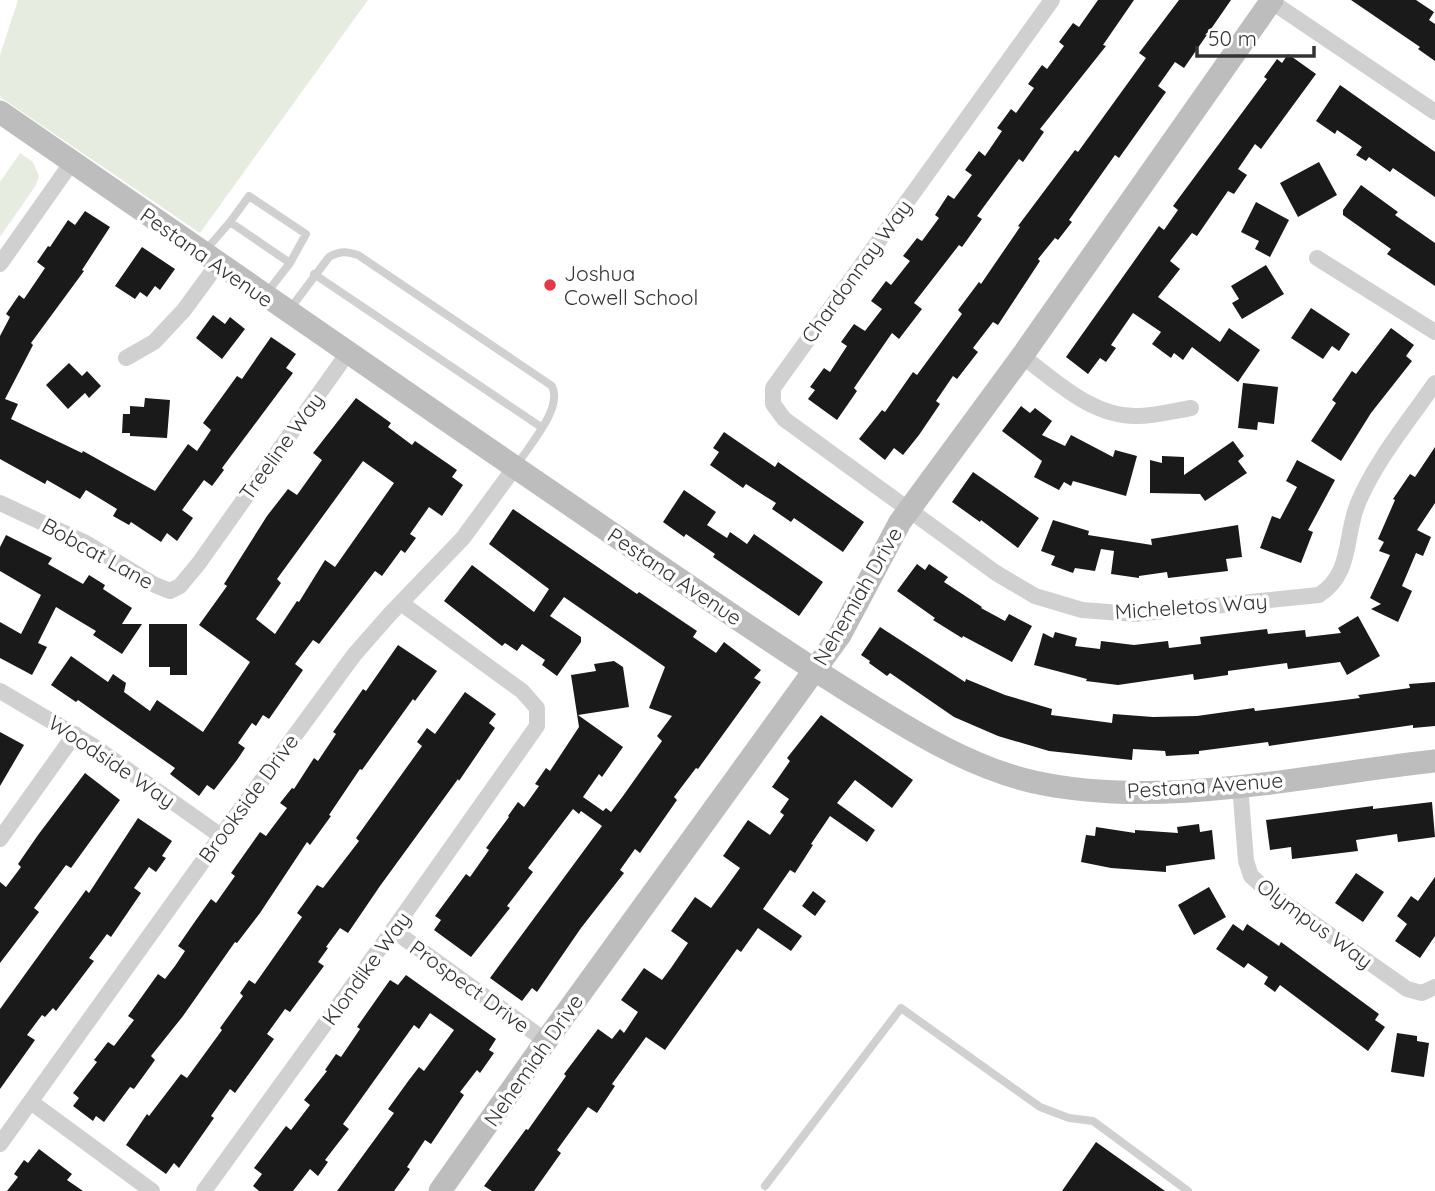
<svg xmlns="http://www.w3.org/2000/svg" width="1435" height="1191" viewBox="0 0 1435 1191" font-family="Quicksand,sans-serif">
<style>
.green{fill:#e6ecdf}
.building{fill:#1a1a1a;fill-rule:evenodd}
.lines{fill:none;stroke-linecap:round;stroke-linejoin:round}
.lane{stroke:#d0d0d0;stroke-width:8}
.street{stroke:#d0d0d0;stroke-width:16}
.secondary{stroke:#bdbdbd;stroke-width:23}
.poi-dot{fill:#e63946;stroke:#fff;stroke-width:2.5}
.labels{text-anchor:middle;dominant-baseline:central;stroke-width:7;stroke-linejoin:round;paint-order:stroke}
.street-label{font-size:21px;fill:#333;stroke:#fff}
.poi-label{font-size:21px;fill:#333;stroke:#fff;text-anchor:start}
</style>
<rect width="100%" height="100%" fill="#fff"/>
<path class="green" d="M18,0H368L200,233L0,97V55Z
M20,153L33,162L39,176L36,185L0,237V182Z"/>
<path class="building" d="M1098,0H1134L1103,45L1106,46L1040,129L1044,132L1023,162L1019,159L977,216L982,219L962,247L959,245L914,303L922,309L899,339L892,333L854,388L857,391L837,420L808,399L815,390L810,387L824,368L830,372L847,346L841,342L854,324L865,331L882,309L871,301L886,281L891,285L910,261L903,256L917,238L922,241L939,218L935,215L948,195L954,199L972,175L965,170L979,151L985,156L1002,131L997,128L1011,109L1016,113L1034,88L1028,84L1042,65L1047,69L1064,46L1059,42L1073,23L1079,27Z
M1179,0H1231L1184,68L1175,62L1158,86L1166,92L1119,158L1115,155L1069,220L1072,222L1058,240L1055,238L1038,259L1040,261L998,325L993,322L973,348L978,352L957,379L953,376L936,401L940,404L919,435L903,455L894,448L885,460L859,439L882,410L885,412L913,372L917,375L962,314L958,310L979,282L981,284L1020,227L1018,226L1075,150L1078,152L1146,58L1139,53Z
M1351,0H1416L1434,12L1429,20L1435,24V61L1418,49L1420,47Z
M1288,54L1316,74L1261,149L1255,144L1238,169L1247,175L1234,194L1228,191L1197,236L1192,233L1170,261L1180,269L1158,297L1220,342L1229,328L1260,350L1238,382L1192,347L1183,360L1174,353L1171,358L1152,344L1161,332L1133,313L1111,345L1116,348L1106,362L1100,358L1088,374L1066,357L1159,226L1164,230L1178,210L1173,206L1267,79L1264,77L1277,59L1282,63Z
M1340,85L1435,152V197L1393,168L1390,172L1369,157L1366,161L1356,155L1362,147L1337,130L1335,134L1316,121Z
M1319,162L1337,195L1298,217L1280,183Z
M1361,185L1398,212L1395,215L1435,243V286L1387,254L1391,249L1343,215V210Z
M1256,202L1289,220L1270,257L1255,249L1259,241L1241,232Z
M85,211L110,227L82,270L84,271L31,343L33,345L5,399L18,404L11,419L82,453L83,451L155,491L188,444L197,451L211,430L203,423L237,376L242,379L271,337L296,354L286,368L293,373L222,468L224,470L212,486L204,480L182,510L193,518L177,541L167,533L161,542L131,522L129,525L113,516L117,509L86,490L80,499L47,480L45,484L0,459V336L10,317L6,314L19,295L24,299L45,268L37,262L48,246L50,247L68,220L75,225Z
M142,247L175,269L160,290L155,286L147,297L140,292L135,299L115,286Z
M1266,265L1284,294L1242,319L1232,303L1239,299L1231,286Z
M1311,308L1350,334L1339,351L1332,346L1323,359L1291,338Z
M213,315L225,324L230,317L245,329L222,359L196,338Z
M1391,328L1414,345L1406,356L1412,361L1371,413L1341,461L1311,441L1336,403L1332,400L1352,371L1356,374Z
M69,363L82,376L87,371L101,386L89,398L85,393L68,409L46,385Z
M1243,383L1278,387L1274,424L1258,422L1257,430L1238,428Z
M145,398L170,400L167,438L130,436V433H122L123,414H130V406L144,407Z
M356,398L391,423L388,427L412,445L415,441L457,470L452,477L463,485L442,516L429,507L410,534L416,538L405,553L401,550L382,576L375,571L319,644L313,640L295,664L303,670L269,719L263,715L256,726L252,723L238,743L245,748L237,760L214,790L207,785L199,796L170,774L175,768L78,700L76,702L51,685L71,656L108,682L113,674L126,683L124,692L150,711L157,700L203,732L250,662L199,625L227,586L224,584L267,516L288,489L297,495L322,460L313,453ZM363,461L394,483L335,567L325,560L299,602L297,601L275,634L256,619L281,583L277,579Z
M1021,406L1030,413L1035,408L1052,421L1042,435L1065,446L1071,435L1113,457L1115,450L1137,456L1126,496L1073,481L1071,486L1064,482L1059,490L1034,477L1042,461L1002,431Z
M724,432L775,467L778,462L864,522L843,552L794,518L791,522L772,509L776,503L746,484L743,488L710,465L719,452L713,448Z
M1233,441L1244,456L1238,461L1247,473L1205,501L1200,494L1150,493V460L1162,463V456L1184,457V475Z
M1435,447V503L1417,530L1431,537L1423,556L1416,553L1402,586L1412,591L1398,622L1371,609L1381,604L1370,598L1390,555L1379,551L1384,542L1378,539L1395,500L1393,499L1410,474L1415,477Z
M1297,460L1335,480L1308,530L1313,532L1301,563L1260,548L1272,516L1280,519L1297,487L1286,481Z
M973,472L1039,518L1018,548L981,520L980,522L952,502Z
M684,490L716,512L707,525L727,538L730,532L747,544L754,534L823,582L799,616L713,557L715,554L686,534L684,537L663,522Z
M513,509L637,594L639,592L697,631L693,637L716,653L724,642L761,670L754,678L761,682L698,769L696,768L674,797L677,800L640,853L635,849L620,870L624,873L581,928L537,992L532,988L522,1001L490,978L602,826L581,811L579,814L573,809L528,868L533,872L507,906L510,908L471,957L434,930L441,920L435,916L466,874L470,877L489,850L486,848L509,817L508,816L518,802L524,807L539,786L535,784L546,768L550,771L579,727L571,675L596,671L594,664L614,661L623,667L629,707L578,715L623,747L602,777L599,774L583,797L603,811L606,808L611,812L623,796L662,741L657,736L672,716L649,708L665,667L564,597L550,616L581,637V642L557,676L542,665L545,660L522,644L517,651L505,643L502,646L444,601L472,565L534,612L549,589L489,544Z
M1053,520L1089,531L1088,535L1152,545L1151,539L1238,525L1242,557L1226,559L1228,571L1168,578L1167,572L1139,576V578L1111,574L1114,551L1101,549L1095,571L1075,568L1073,573L1051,565L1055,556L1041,551Z
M6,535L52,558L48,564L83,584L89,575L105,585L103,589L132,608L122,624H142L122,654L93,635L96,631L56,607L38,643L47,647L32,675L0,658V622L21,634L41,595L0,571V547Z
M917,564L925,570L929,564L948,577L944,582L982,607L981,608L1005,621L1009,614L1032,626L1012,662L963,636L962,638L933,620L935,618L897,591Z
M1358,616L1380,656L1347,675L1340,662L1288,669L1287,663L1228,671V675L1194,680L1193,674L1118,685L1086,681L1087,679L1034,665L1043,633L1053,638L1055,632L1077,638L1075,646L1100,649L1101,641L1134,645L1168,641L1169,648L1201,644L1200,637L1267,629L1268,634L1305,630L1306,637L1341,633L1338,628Z
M149,624H187V675H170V667H149Z
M880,627L965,682L966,679L1005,695L1052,709L1051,715L1112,723L1113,714L1153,717L1197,716L1254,708L1255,711L1360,698L1358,695L1410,688L1409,684L1435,682V726L1413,728V725L1269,746L1268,742L1199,751V754L1166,756L1165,751L1133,749L1132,760L1049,751L998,736L954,717L890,673L887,676L869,663L870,661L861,655Z
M398,645L437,671L415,701L413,699L362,770L360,769L329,815L331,816L310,845L307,842L260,913L237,943L235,942L183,1016L151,1056L155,1060L134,1089L130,1087L104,1122L96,1116L93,1121L73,1106L79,1098L73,1093L97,1062L94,1060L108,1042L114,1046L134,1020L128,1016L158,974L165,979L175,966L185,951L178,946L196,920L211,899L216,903L235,876L231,873L260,832L266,836L287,808L280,803L292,788L294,789L314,758L318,761L336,734L333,732L347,712L363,689L366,691Z
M465,692L496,714L489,723L495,728L459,781L458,779L380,886L348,933L340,928L326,947L328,948L318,962L324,966L290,1012L285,1009L267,1034L274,1039L235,1093L230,1089L211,1116L214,1118L179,1168L174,1163L166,1174L126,1145L147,1114L149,1116L181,1074L187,1078L222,1030L220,1028L243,996L240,993L249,980L255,984L302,917L297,913L317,885L323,888L359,841L356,838L422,746L417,742L427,728L435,734Z
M821,715L913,780L892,808L855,780L837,803L875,830L867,842L830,816L811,844L813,845L795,873L790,870L763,909L802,936L791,951L758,928L741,952L737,949L665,1050L646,1037L612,1084L615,1086L597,1113L588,1107L557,1150L561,1153L534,1191H492L484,1186L526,1129L528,1130L566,1076L564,1074L598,1029L612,1039L620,1029L624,1033L638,1012L621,1000L644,968L662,980L671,968L688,943L671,931L695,897L711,908L725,889L740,868L723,856L748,820L770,835L784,815L780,812L789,799L772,787L790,761L787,758Z
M0,732L24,745L0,786Z
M85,773L120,800L71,868L66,865L34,908L39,912L0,963V882L6,887L21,867L18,864L38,835Z
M1432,802L1435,837L1398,842L1397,834L1356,840L1358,851L1292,859L1291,847L1270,850L1266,820L1373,806V809Z
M138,818L172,841L162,856L166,858L156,872L149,867L134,888L141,893L111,937L107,934L89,958L94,961L56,1011L53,1008L45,1017L42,1015L27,1035L35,1040L0,1089V1009L86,890L89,893Z
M1199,824L1200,832L1212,830L1215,859L1166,866V872L1111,868L1081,862L1086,835L1095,836L1096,827L1135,833V830L1178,833L1177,827Z
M1356,873L1384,892L1363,922L1335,903Z
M1435,877V936L1420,958L1395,941L1407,924L1397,916L1411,896L1418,901Z
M1209,887L1226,917L1194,935L1178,905Z
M813,891L826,901L815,916L802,906Z
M1233,924L1243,931L1247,924L1279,946L1281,942L1379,1014L1375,1020L1385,1027L1368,1051L1280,985L1275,992L1264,984L1268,977L1248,963L1244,968L1216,949Z
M406,975L496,1039L489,1050L494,1053L480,1073L477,1070L460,1092L464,1095L431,1144L425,1140L407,1167L410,1169L394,1191H337L394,1113L388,1109L409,1080L419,1067L424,1071L454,1030L430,1013L419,1029L414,1025L343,1124L349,1129L325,1160L328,1162L318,1176L310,1169L293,1191H259L253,1186L262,1174L254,1168L286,1126L291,1130L310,1105L304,1100L327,1071L325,1070L336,1054L341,1057L360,1029L357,1027L390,980L398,985Z
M1397,1033L1417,1036V1041L1429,1043L1424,1077L1391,1072Z
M1096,1142L1165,1191H1062Z
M39,1149L72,1174L67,1180L83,1191H7L18,1177L14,1174L24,1160L28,1163Z"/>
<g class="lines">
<path class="lane" d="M230,222L290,263L265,295
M204,252L230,222L249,196L306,234L290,263
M314,274L541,427
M290,309L329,257C340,251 346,251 358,255L552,386C563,409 529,445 517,465
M765,1186L901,1008L1040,1107L1069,1118L1093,1121L1188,1191"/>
<path class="street" d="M1052,0L773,388V404L784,419L996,573L1035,596L1082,610L1135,614L1319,595C1353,573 1344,537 1358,503C1376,460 1409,421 1435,383
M1269,0L1435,112
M1317,258L1435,332
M0,264L72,162
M1022,356C1056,381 1092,417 1137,416C1155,416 1173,411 1191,408
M126,358L154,342L184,310L217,265
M0,503L86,543L155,585L170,591L180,586L199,563L347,354
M0,691L95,747L221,836
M1240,785L1246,861L1251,876L1269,892L1407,989L1422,993L1435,987
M0,839L75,734
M393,930L546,1041
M31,1102L152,1191
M0,1144L221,836L354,655L390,614L463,538L515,467
M204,1191L393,930L537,726V708L522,691L401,603"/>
<path class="secondary" d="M0,112C219,264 438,415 658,565C726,611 794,658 864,701C917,734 973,768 1034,782C1161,810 1306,775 1435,761
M440,1191L546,1041L840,635L900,522L1022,356L1272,0"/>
</g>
<circle class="poi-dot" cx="550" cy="285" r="7"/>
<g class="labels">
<g class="street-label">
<text transform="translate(207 257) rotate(35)">Pestana Avenue</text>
<text transform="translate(856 271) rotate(-54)">Chardonnay Way</text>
<text transform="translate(281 446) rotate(-54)">Treeline Way</text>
<text transform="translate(98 553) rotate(29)">Bobcat Lane</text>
<text transform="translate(675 576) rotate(34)">Pestana Avenue</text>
<text transform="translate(857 596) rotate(-60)">Nehemiah Drive</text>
<text transform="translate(1191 606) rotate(-4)">Micheletos Way</text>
<text transform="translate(112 761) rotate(34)">Woodside Way</text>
<text transform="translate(1205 785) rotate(-4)">Pestana Avenue</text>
<text transform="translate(248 798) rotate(-54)">Brookside Drive</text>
<text transform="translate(1315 923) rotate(36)">Olympus Way</text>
<text transform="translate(366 968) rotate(-54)">Klondike Way</text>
<text transform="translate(470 986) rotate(36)">Prospect Drive</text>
<text transform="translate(533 1060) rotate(-55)">Nehemiah Drive</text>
</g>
<g class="poi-label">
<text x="564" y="273">Joshua<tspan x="564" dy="24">Cowell School</tspan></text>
</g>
</g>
<path d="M1197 46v10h117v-10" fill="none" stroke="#333333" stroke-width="3.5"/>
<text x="1208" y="46" font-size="21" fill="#333333" stroke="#ffffff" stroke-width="5" paint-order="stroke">50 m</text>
</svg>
